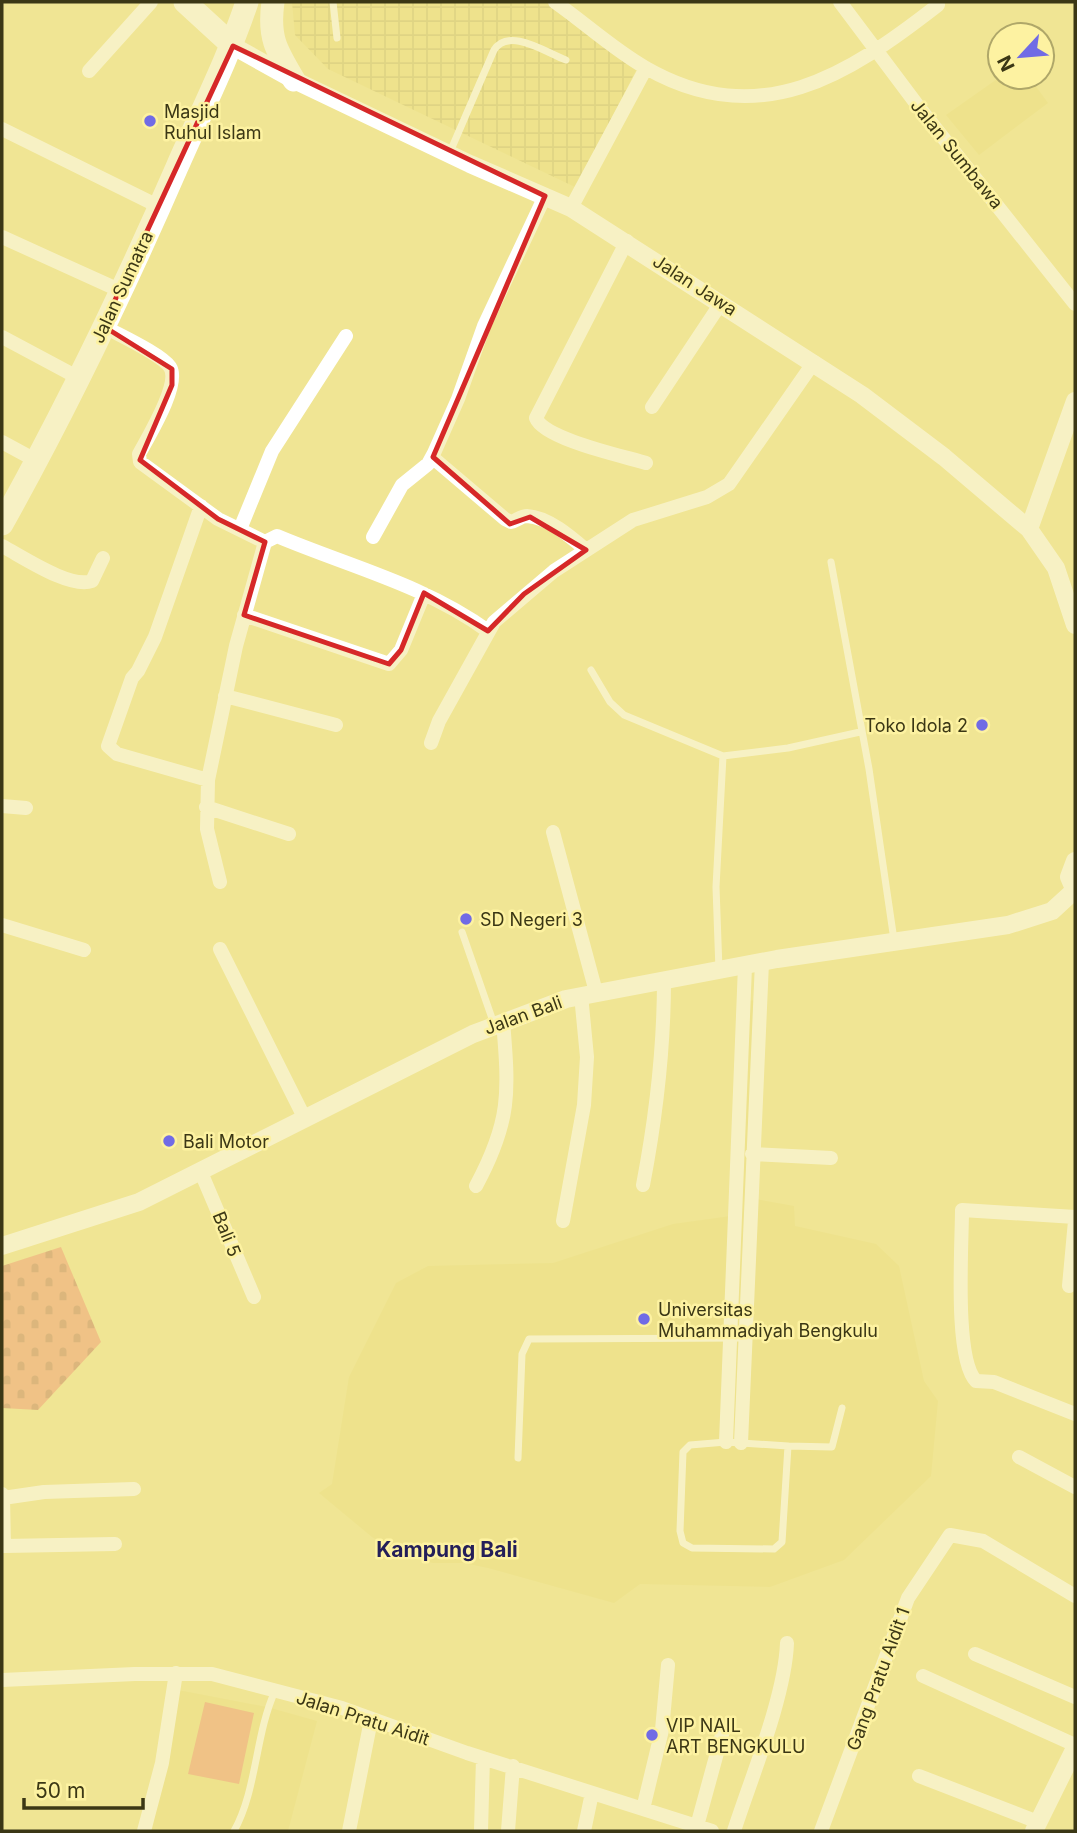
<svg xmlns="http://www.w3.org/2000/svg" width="1077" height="1833" viewBox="0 0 1077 1833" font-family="Inter,sans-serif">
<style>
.built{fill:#eade84}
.industrial{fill:url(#industrial-grid)}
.cemetery{fill:url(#cemetery-stones)}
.garden{fill:#ef9877}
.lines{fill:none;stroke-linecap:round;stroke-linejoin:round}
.service{stroke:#fff;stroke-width:7}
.minor{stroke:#fff;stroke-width:14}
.tertiary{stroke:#fff;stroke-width:18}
.primary{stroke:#fff;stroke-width:23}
.marked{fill:none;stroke:#d62828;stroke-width:5;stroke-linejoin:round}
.poi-dot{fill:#716be5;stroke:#fdf2a1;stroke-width:2.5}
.labels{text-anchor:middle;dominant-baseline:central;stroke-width:5;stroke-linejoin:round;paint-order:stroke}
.poi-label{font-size:18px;fill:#3b3715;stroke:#fdf2a1;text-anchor:start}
.street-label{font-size:18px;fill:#3b3715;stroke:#fdf2a1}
.quarter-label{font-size:21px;font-weight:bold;fill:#241f59;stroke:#fdf2a1}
</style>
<defs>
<pattern id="industrial-grid" width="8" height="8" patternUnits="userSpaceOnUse" patternTransform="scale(1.75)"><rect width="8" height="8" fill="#eade84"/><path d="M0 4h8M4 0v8" fill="none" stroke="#cabf71"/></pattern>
<pattern id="cemetery-stones" width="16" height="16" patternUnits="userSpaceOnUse" patternTransform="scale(1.75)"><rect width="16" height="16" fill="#ef9877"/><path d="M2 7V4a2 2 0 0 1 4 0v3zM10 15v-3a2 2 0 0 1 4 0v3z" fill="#c37d60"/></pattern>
</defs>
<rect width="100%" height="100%" fill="#f0e594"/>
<path class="built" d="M1000,77H1029L1048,103L979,155L946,115Z
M761,1000L750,1198L794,1206L795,1226L876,1244L899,1266L924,1381L938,1401L931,1476L844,1560L770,1587L640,1584L614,1603L488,1568L464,1563H433L405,1556L372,1537L319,1493L332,1484L349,1377L396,1283L428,1266L553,1263L673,1224L731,1216L741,1001Z
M178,1690L267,1707L317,1721L288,1831H152Z"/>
<path class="industrial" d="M292,2H555L641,60L577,188L328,69L295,35Z"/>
<path class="cemetery" d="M61,1247L101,1342L38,1410L2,1408V1266Z"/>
<path class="garden" d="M205,1702L254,1713L239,1784L188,1774Z"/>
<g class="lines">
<path class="service" d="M333,2L337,38
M450,152L494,50C509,27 545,52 566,60
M831,562L869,769L894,940
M591,670L610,702L624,715L723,756
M462,932L494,1024
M719,970L716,887L723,756L788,748L860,732
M726,1442L788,1446L782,1542L774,1549L692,1548L683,1543L680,1531L683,1452L690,1445Z
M788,1446L832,1447L842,1408
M518,1458L522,1354L529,1339L745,1338
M234,1831C257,1790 255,1735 275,1691"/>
<path class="minor" d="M555,2C585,23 614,50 646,68C760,133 848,75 938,5
M840,2L918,106L1075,304
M89,71L151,2
M2,129L160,207
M571,208L646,68
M2,237L119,290
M627,241L536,418C544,439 623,456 646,463
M103,326C119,335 161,354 170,367C181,384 148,437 139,454L140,462L218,519L265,542L236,646L208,780L207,829L220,882
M2,337L77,377
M652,407L721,303
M2,442L37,461
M432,457L505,519L511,522C516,521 521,516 527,516C548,517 571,537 586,550
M201,506L155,637L138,671L132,678L108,746L117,754L208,780
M240,529L272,451L346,336
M373,537L402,485L428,464L434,453L458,399L484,326L545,196
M265,542L277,536C348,566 425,585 488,631
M2,546C23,557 70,589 92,581L103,558
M244,615L389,664L401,650L424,594
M225,696L336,725
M431,743L439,721L494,622L554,571L633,520L707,497L729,484L814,362
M2,806L26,808
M206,807L289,834
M553,832L596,992
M2,925L84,950
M220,949L305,1119
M752,1154L831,1158
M200,1170L254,1297
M643,1185C656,1117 664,1048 664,980
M476,1186C511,1121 509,1093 503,1021
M1075,1217L962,1210C962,1245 954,1359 976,1381L994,1382L1075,1414
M563,1221L584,1105L587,1057L581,995
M1069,1286L1075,1221
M726,1442L745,966
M741,1443L762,962
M1019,1457L1075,1487
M2,1494L3,1498L44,1492L134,1489
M3,1498L4,1546L115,1544
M975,1654L1075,1697
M923,1676L1075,1745
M2,1680L135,1674H212L342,1708L467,1753L712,1831
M919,1776L1038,1822
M643,1809L662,1730L668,1665
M697,1826L723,1731
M144,1831L162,1763L176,1673
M349,1831L371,1720
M481,1831L483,1758
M508,1831L513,1766
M584,1831L592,1793
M734,1831C751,1778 785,1697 787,1643
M821,1831L908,1598L950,1535L983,1541L1075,1596"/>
<path class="tertiary" d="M233,46L294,80L470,164L571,208L862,395L944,457L1029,529L1056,568L1075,625
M1029,529L1075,401
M1075,861L1069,877L1075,891
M2,1246L139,1202L473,1034L566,999L777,959L1008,925L1052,911L1075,890
M1034,1831L1075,1748"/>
<path class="primary" d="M185,2L233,46
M273,2C268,37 276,50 294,80
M2,524C66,409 124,289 177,167C201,112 228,59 247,2"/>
</g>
<path d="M0 0H1077V1833H0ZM233,46L545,196L433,457L510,524L530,517L586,550L524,594L488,631L424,593L401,650L389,664L244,615L265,542L218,519L140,460L172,385V369L103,326Z" fill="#f0e594" fill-opacity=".55" fill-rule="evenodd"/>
<path class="marked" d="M233,46L545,196L433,457L510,524L530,517L586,550L524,594L488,631L424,593L401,650L389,664L244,615L265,542L218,519L140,460L172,385V369L103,326Z"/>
<g class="poi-dot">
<circle cx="150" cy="121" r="7"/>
<circle cx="982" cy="725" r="7"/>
<circle cx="466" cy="919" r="7"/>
<circle cx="169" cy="1141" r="7"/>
<circle cx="644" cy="1319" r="7"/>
<circle cx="652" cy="1735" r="7"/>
</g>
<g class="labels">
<g class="poi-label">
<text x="164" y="111">Masjid<tspan x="164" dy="21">Ruhul Islam</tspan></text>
<text x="968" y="725" text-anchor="end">Toko Idola 2</text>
<text x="480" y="919">SD Negeri 3</text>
<text x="183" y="1141">Bali Motor</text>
<text x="658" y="1309">Universitas<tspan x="658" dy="21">Muhammadiyah Bengkulu</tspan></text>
<text x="666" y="1725">VIP NAIL<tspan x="666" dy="21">ART BENGKULU</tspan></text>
</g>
<g class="street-label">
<text transform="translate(957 154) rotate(51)">Jalan Sumbawa</text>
<text transform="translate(695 285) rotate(33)">Jalan Jawa</text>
<text transform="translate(122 287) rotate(-65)">Jalan Sumatra</text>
<text transform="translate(523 1015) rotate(-20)">Jalan Bali</text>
<text transform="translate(227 1234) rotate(68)">Bali 5</text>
<text transform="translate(878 1679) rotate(-70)">Gang Pratu Aidit 1</text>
<text transform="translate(363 1718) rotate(18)">Jalan Pratu Aidit</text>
</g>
<g class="quarter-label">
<text x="447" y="1549">Kampung Bali</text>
</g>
</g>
<rect width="1077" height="1833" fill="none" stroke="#3b3715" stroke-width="7"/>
<g transform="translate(1021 56) rotate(244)"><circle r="33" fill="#fdf2a1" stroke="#afa769" stroke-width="2"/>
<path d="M0-5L12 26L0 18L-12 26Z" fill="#716be5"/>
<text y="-10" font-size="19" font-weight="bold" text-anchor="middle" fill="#3b3715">N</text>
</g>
<path d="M24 1798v10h119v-10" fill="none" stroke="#3b3715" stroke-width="3.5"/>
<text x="35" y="1798" font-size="21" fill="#3b3715" stroke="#fdf2a1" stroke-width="5" paint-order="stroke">50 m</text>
</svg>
